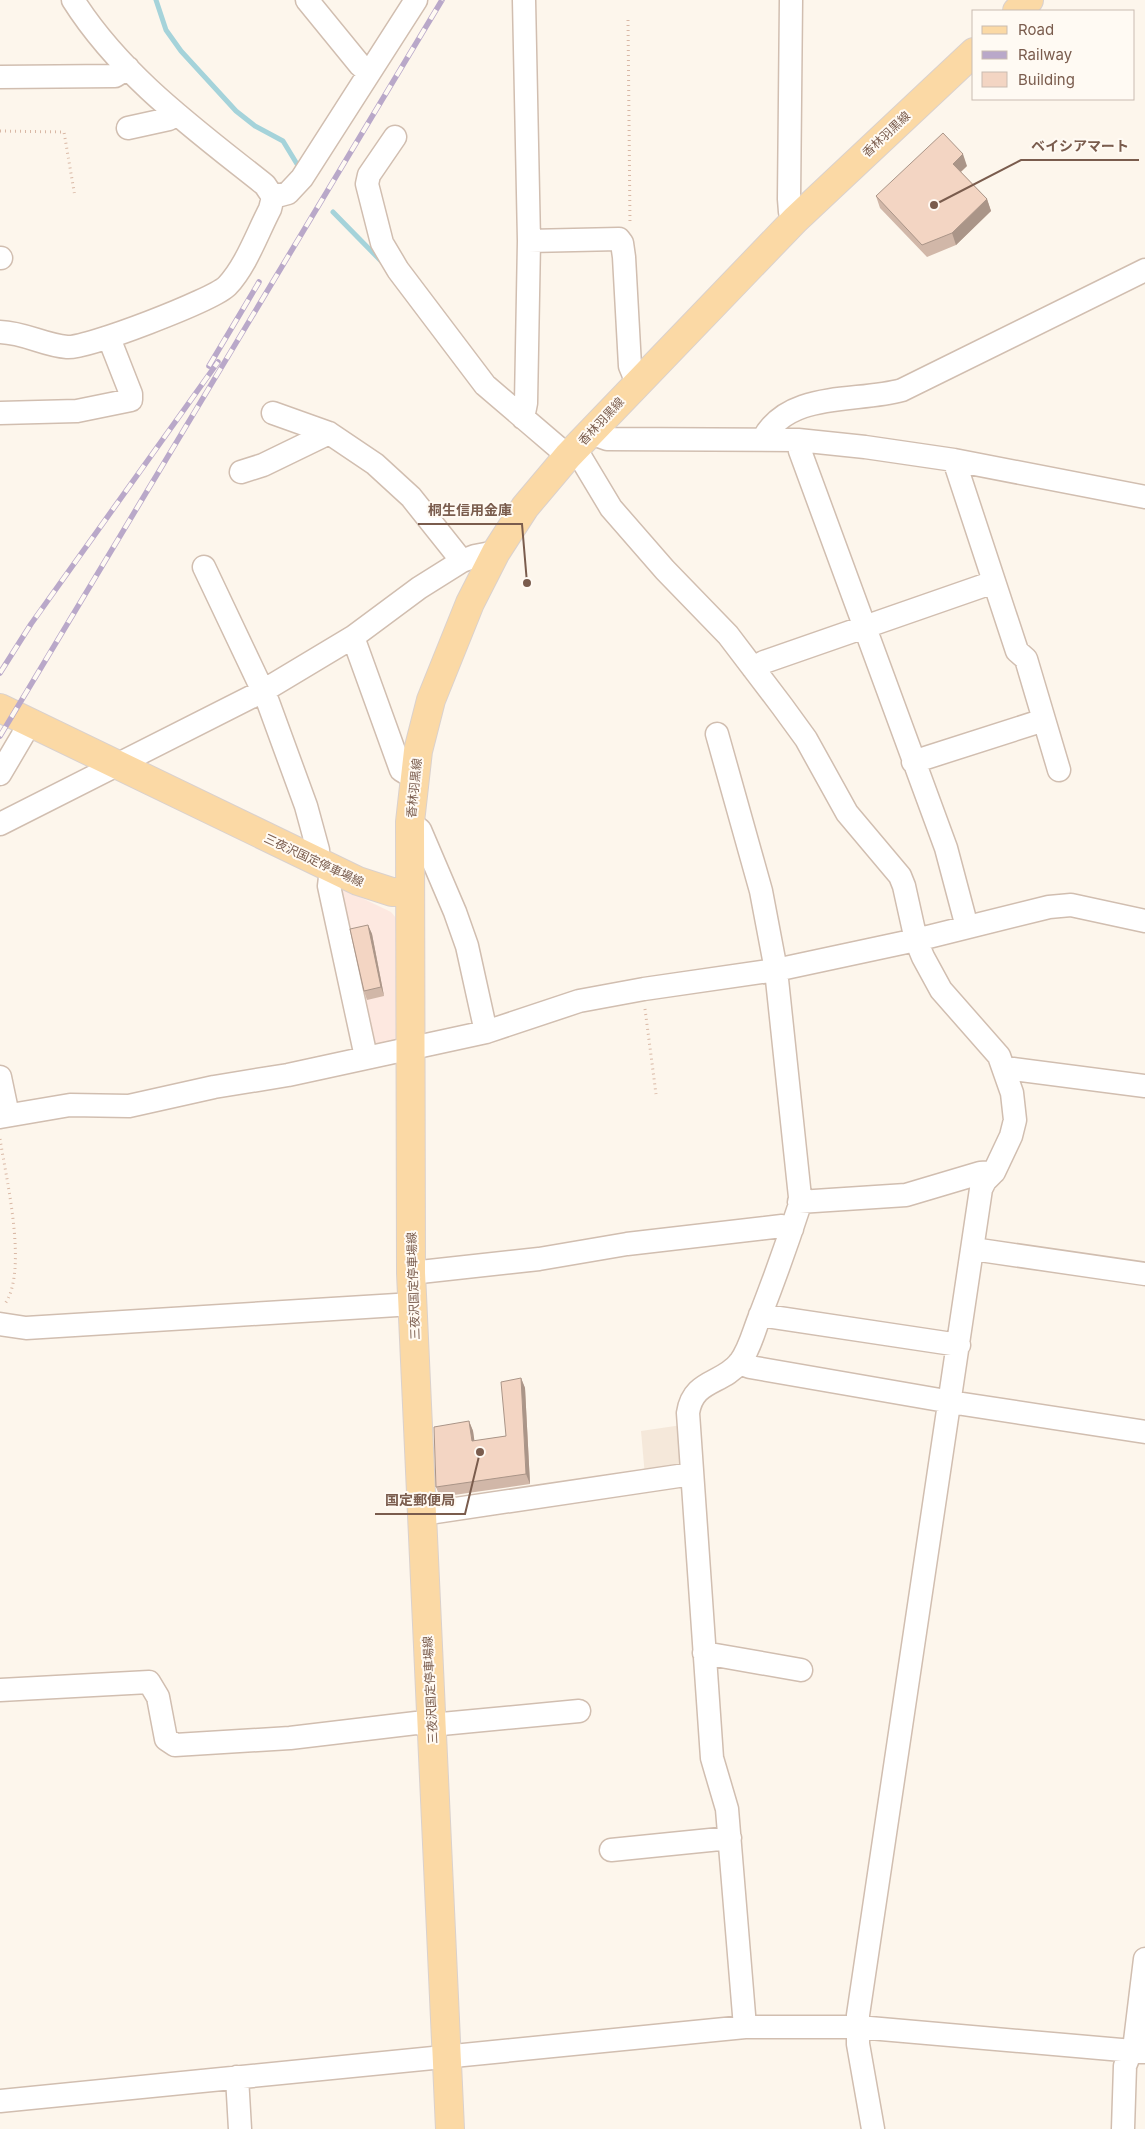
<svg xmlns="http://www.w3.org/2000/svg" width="1145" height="2129" viewBox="0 0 1145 2129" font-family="Inter,'Noto Sans JP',sans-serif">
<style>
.residential{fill:#f5e8da}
.commercial{fill:#fde8e0}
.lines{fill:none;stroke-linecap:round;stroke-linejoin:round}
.stream{stroke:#a5d3da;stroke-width:5}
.minor-casing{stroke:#d1beb0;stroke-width:25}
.major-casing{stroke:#dad1cd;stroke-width:30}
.path{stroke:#d9b8a5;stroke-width:3;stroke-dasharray:1 4;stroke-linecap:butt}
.minor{stroke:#fff;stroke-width:22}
.major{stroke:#fbd9a5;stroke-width:28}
.rail-casing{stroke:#b9a8c9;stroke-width:5.5}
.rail{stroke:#fffaf3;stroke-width:4;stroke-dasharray:11;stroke-linecap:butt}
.wall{fill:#d1b7a8}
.shaded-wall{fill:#aa9588}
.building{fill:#f3d5c3;stroke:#aa9588}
.labels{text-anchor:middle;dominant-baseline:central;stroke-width:4;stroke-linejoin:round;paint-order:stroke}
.street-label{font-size:12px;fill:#7a5c4d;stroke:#fffaf3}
.leader{fill:none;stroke:#7a5c4d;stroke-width:2}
.callout-dot{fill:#7a5c4d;stroke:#fffaf3;stroke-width:2}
.callout-label{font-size:14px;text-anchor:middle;font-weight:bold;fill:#7a5c4d;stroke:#fffaf3;stroke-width:4;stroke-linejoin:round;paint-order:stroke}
</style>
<rect width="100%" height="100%" fill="#fdf6ec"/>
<path class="residential" d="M682,1425L685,1463L677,1471L645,1476L641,1431Z"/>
<path class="commercial" d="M337,886L391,912L396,918L398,929L400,1044L371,1051Z"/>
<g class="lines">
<path class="stream" d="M156,0L166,30L181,51L236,111L255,126L283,141L297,164
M333,212L383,263"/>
<g class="minor-casing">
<path id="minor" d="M307,0L360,65L369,73
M791,0L789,199L790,212L795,220
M0,77L115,76L128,68
M128,128L169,119L176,115
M395,137L369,175L367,184L382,243L398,270L485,385L568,456
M273,197L288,193L302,178L416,0
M529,241L619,239L622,243L624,257L630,366L637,383
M0,258H1
M0,332C26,333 43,345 67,347C86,349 213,300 227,286C246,266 257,234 270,209L273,197L265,185C196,130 121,76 73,0
M0,413L77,411L131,400V394L109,338
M273,413L329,433L375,464L411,497L462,561
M523,418L526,403L529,241L524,0
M590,433L607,439L798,440L865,447L954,460L1145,497
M763,439C789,390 857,403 902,390L1145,270
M798,440L800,451L946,848L967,927
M575,448L611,508L665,570L728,635L782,706L806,739L847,813L900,876L904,886L916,940L923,957L941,990L999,1056L1012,1093L1015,1120L1011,1136L994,1172L985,1181L981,1189L858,2015V2044L873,2129
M954,460L1017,651L1026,659L1059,770
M241,472L263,465L329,433
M204,567L268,702L306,806L318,850L315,862
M353,637L401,770L414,778
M753,668L764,662L994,582
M717,734L761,891L776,970L800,1197L799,1207C787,1244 774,1280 760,1316C754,1330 750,1349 740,1362C722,1385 693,1379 688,1413L712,1758L727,1809L745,2027
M913,762L1044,720
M0,774L30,723
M410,822L420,830L455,912L467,946L486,1032
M0,824L263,691L353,637L419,588L462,561L475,556L496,552
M331,869L329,886L366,1057
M1005,1073L1013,1069L1145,1086
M0,1077L8,1115
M0,1117L70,1105L129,1106L214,1087L288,1075L486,1032L579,1001L644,989L776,970L916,940L1049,907L1071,905L1145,921
M799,1202L906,1195L980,1173L994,1172
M973,1249L1145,1274
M411,1273L539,1259L627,1244L782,1226L792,1229
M760,1315L959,1345
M0,1324L26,1328L413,1304
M739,1363L750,1367L963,1404L1145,1432
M422,1514L692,1474
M704,1653L801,1670
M0,1690L149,1682L158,1697L166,1739L175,1745L290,1738L416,1723L431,1725L579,1711
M611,1850L730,1838
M237,2077L240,2129
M0,2101L745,2027H858L1145,2052
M1123,2129L1125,2066L1135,2041L1145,1959"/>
</g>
<g class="major-casing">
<path id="major" d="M1017,11L1029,0
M0,708L358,881L392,892H410
M450,2129L411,1273L410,822L418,751L431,700L470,603L496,552L525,507L568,456L795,220L974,52"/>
</g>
<path class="path" d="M628,20L630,224
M0,131L64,132L75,197
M645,1009L656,1094
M0,1139C6,1178 29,1273 4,1305"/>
<use href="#minor" class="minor"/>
<use href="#major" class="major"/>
<g class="rail-casing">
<path id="rail" d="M209,366L259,282
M0,673L31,624L218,362
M0,736L442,0"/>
</g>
<use href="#rail" class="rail"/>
</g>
<path class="wall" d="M967,166L961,172L987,199L991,211L956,245L927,257L880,208L876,196Z
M368,925L372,934L384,996L367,1000L364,991Z
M521,1378L525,1388L530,1484L440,1497L436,1487L469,1421L473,1431L474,1441L506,1436Z"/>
<path class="shaded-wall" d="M963,154L967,166L957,175L953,164Z
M987,199L991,211L956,245L952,233Z
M368,925L372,934L384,996L381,987Z
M521,1378L525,1388L530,1484L526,1474Z
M469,1421L473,1431L476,1451L472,1441Z"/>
<path class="building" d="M943,133L963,154L953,164L987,199L952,233L922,245L876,196Z
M368,925L381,987L364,991L350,929Z
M521,1378L526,1474L436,1487L434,1427L469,1421L472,1441L506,1436L501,1382Z"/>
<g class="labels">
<g class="street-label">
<text transform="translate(886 134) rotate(-43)">香林羽黒線</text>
<text transform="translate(601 421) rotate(-47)">香林羽黒線</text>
<text transform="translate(414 788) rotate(-84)">香林羽黒線</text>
<text transform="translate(314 860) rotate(25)">三夜沢国定停車場線</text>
<text transform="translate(413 1286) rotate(-92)">三夜沢国定停車場線</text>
<text transform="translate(430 1690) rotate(-93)">三夜沢国定停車場線</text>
</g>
</g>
<path class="leader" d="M934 205L1021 160H1139M527 583L522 524H418M480 1452L465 1514H375"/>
<g class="callout-dot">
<circle cx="934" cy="205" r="5"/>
<circle cx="527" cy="583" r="5"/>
<circle cx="480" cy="1452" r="5"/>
</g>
<g class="callout-label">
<text x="1080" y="151">ベイシアマート</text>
<text x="470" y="515">桐生信用金庫</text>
<text x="420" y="1505">国定郵便局</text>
</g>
<rect x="972" y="10" width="162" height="90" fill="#fffaf3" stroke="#cabbb1"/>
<rect x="982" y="26" width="25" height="8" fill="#fbd9a5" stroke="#cabbb1"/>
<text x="1018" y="35" font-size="15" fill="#7a5c4d">Road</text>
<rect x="982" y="51" width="25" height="8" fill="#b9a8c9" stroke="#cabbb1"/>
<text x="1018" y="60" font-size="15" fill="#7a5c4d">Railway</text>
<rect x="982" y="72" width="25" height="15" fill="#f3d5c3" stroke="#cabbb1"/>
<text x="1018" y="85" font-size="15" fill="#7a5c4d">Building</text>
</svg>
